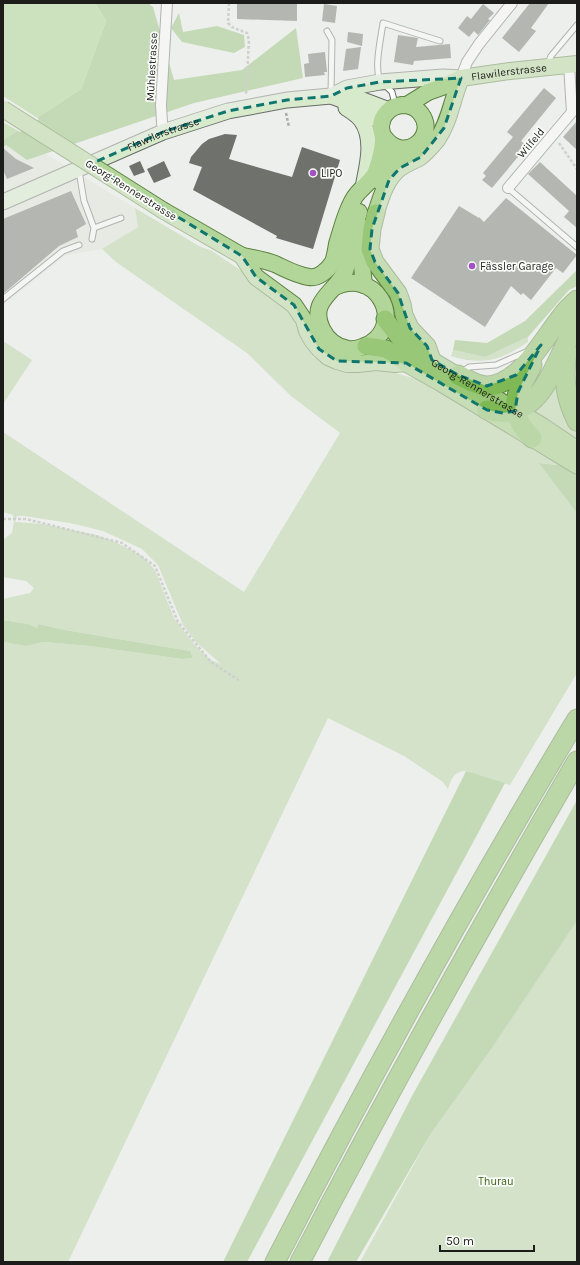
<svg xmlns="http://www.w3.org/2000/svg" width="580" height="1265" viewBox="0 0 580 1265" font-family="Karla,sans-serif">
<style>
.built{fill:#dde4d9}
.green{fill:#b3d2a0;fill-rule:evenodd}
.forest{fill:#92c076}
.water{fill:#a5d388}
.pier{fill:#ecefeb}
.building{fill:#6f716d}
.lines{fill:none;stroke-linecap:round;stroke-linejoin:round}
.service-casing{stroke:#696c68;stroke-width:7}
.minor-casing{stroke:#696c68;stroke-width:12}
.secondary-casing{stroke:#696c68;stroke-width:17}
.primary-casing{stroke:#5c8241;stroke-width:18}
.trunk-casing{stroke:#5c8241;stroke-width:19}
.motorway-casing{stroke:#5c8241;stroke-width:21}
.path{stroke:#abadaa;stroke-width:2.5;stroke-dasharray:3 2;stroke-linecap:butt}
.service{stroke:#fff;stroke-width:5}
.minor{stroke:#fff;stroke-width:10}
.secondary{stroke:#d8eacc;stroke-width:15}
.primary{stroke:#b2d599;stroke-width:16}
.trunk{stroke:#98c777;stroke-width:17}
.motorway{stroke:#7eb955;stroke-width:19}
.primary-bridge-casing{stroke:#5c8241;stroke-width:18;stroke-linecap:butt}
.primary-bridge{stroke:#b2d599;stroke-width:16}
.marked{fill:none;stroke:#0f766e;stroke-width:3;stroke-dasharray:8 5;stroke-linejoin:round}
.poi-dot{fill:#a152c3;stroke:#fafcf8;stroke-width:1.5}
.labels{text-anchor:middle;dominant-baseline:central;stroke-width:3.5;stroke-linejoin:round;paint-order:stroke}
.street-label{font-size:11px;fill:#1c1d1b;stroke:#fafcf8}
.poi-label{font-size:11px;fill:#1c1d1b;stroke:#fafcf8;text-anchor:start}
.park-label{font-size:11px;fill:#365f13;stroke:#fafcf8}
</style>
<rect width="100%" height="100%" fill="#ecefeb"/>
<path class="built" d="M6,145L27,160L46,154L135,208L138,227L102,249L66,255L3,305V147Z"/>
<path class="green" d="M135,208L199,246L212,251L267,288L288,308L297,322L301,338L313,357L327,365L356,373L379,368L416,379L441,392L566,466L540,463L577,513V673L510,785L466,771C454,771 451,779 448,789L443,782L404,756L328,718L68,1262H3V642L26,646L44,642L90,646L182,659L193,658L190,651L65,630L38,624V628L28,624L3,620V599L30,593L34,588L26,581L3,577V540L12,533L14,522L13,515L3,512V432L244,592L340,433L291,396L247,353L116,262L102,249L138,227ZM17,516H24L70,523L103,531L142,549L158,565L183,625L196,642L221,664L210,660L194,644L174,618L155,570L142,556L115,542L97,535L42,524L15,522Z
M528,337V342C501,360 483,366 451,356L453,350L485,357Z
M3,341L32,360L3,404Z
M554,377L570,422L577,432V443L531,411Z
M577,921V1262H360L430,1135L492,1048Z"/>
<path class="forest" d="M95,3H148L153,7L174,80L242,70L296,28L303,78L194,103L27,160L6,145L3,147V140L81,89L106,21Z
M179,13L183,32L217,26L244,35L245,47L234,53L182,42L171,28Z
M577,270V286L569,290L528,337L485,357L453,350L455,340L487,343L525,321Z
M539,463L566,466L577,473V513Z
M3,620L28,624L38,628V624L65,630L190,651L193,658L182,659L90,646L44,642L26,646L3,642Z
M466,771L505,783L247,1262H223Z
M577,800V921L492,1048L430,1135L356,1262H327L412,1096Z"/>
<path class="water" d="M3,3H95L106,21L81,89L3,140Z"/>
<path class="pier" d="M3,96L39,119L20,132L3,122Z"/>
<path class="building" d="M237,3H297V21L237,19Z
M530,3H549L531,28L536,31L519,52L502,38Z
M324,4L337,6L335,23L322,21Z
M483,4L494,13L488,19L490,20L478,35L474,31L469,37L458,28L467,16L471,19Z
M348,32L363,34L362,46L347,42Z
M398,35L418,38L416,47L450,44L451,58L414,61L413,65L394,62Z
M361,47L358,69L343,71L346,49Z
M325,52L327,72H324L325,75L305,77L304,64L309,63L308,54Z
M544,88L556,98L521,141L527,146L492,188L482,180L486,176L483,173L513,137L507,132Z
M577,121V150L563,137Z
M225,134L237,135L229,159L292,177L302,147L340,160L313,249L276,238L277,236L193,190L202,167L189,163L191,157L202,144L209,139Z
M3,148L16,159L34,168L7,179L3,170Z
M140,161L145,172L134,176L129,166Z
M164,161L171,176L154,183L147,169Z
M540,162L577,196V228L564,217L569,211L528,174Z
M71,191L86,224L76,230L78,237L59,246L3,294V219Z
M506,198L577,255L563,273L556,268L531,300L523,293L521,295L511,286L485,327L411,278L459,206L479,218V217L484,222Z"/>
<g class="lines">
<g class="service-casing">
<path id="service" d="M327,31L332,40L331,93
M548,64L551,56L577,25
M380,80C374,67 381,38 383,23L440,41
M385,85L392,92L395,104
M79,171L84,201L94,228L92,239
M508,188L577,247
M94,228L121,218
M3,299L63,251L79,245
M462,372L469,367L496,365L526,352"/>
</g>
<g class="minor-casing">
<path id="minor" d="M461,78L467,62L479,44L512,3
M163,132L162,122L161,105L167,3
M508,188L572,112L569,65"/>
</g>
<g class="secondary-casing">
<g id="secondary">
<path d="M331,96L347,88L380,82L443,77L461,78"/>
<path d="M355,97L389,110"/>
<path d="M346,108C351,111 357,115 361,120C375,139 367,166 363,187"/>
<path id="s1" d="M3,202L163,132L228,111L287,100L331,96L355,105L382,123"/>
</g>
</g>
<g class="primary-casing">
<g id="primary">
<path id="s2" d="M407,105L428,92L442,87L461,78L510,71L577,64"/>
<path d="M379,181L388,164L403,149"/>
<path d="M164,211L251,261"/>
<path d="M376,213C381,197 386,179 400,168C406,164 413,161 419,158C425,154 432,146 437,140C450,121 452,99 461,78"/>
<path d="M364,228C359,247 362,265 364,285"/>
<path d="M242,256C253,258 265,260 275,264C286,269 296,275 309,277C318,279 328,270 333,262C335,257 336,250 337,244C341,231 348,204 357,194C362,188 371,181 375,174C378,167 384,146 383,138C383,135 381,131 381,127C381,115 391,106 402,105C409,105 417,108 421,114C438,136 404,165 384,137"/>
<path d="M242,256L256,277L294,305L304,320L307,331L312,340L319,349L328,357L337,361L347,364H358L376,362L395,364L406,363"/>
<path d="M333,288C375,266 405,320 371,343C364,347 356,350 348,349C336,347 327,339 322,329C308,300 337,292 345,271C349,260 349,247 352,235C354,227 357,219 359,212"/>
</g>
</g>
<g class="trunk-casing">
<g id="trunk">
<path d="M376,213L372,229L370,249L375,262L398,293L402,304L404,315L410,328L427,346L432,360"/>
<path id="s3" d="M385,319L402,341L414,350L543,427L577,450"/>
<path d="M366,346L386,349L393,353L406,363L440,382L577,465"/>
</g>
</g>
<g class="motorway-casing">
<path id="motorway" d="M567,351C563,377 565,397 577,421
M532,365C516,397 504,409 532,438
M458,375C467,379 477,386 487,386C520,385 544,338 562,316C566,310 572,305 577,300
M487,410C544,426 553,359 577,324
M275,1262C370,1078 470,896 577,719
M300,1262C388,1093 481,926 577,761"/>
</g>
<path class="path" d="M229,3L228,23L232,27L247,33L249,40L246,95
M286,113L289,127
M559,143L577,169
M3,519H26L122,543L155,566L178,622L211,662L240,681"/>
<use href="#service" class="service"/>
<use href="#minor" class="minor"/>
<use href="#secondary" class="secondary"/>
<use href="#primary" class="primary"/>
<use href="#trunk" class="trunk"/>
<use href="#motorway" class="motorway"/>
<g class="primary-bridge-casing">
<path id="primary-bridge" d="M3,109L164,211"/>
</g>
<use href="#primary-bridge" class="primary-bridge"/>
</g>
<path d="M0 0H580V1265H0ZM461,78L444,128L421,157L400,168L389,180L372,229L370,249L375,262L398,293L410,328L427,346L432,360L458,375L487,386L516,375L541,345L518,392L515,411L503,413L487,410L406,363L337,361L319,349L294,305L256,277L242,256L91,164L163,132L228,111L287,100L331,96L347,88L380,82Z" fill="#ecefeb" fill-opacity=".55" fill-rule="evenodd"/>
<path class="marked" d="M461,78L444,128L421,157L400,168L389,180L372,229L370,249L375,262L398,293L410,328L427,346L432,360L458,375L487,386L516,375L541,345L518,392L515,411L503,413L487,410L406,363L337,361L319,349L294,305L256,277L242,256L91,164L163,132L228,111L287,100L331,96L347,88L380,82Z"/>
<g class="poi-dot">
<circle cx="313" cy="173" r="4"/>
<circle cx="472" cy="266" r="4"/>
</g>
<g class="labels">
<g class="street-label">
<text transform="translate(152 67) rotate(-87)">Mühlestrasse</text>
<text stroke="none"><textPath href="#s2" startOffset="109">Flawilerstrasse</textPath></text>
<text stroke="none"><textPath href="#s1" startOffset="174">Flawilerstrasse</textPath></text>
<text transform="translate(531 143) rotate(-50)">Wilfeld</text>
<text transform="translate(131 190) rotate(32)">Georg-Rennerstrasse</text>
<text stroke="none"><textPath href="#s3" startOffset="117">Georg-Rennerstrasse</textPath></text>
</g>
<g class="poi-label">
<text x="321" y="173">LIPO</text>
<text x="480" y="266">Fässler Garage</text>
</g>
<g class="park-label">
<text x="496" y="1181">Thurau</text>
</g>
</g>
<rect width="580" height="1265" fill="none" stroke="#1c1d1b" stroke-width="8"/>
<path d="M440 1245v6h94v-6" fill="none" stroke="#1c1d1b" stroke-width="2"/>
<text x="446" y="1245" font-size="12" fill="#1c1d1b" stroke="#fafcf8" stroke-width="3" paint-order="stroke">50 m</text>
</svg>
